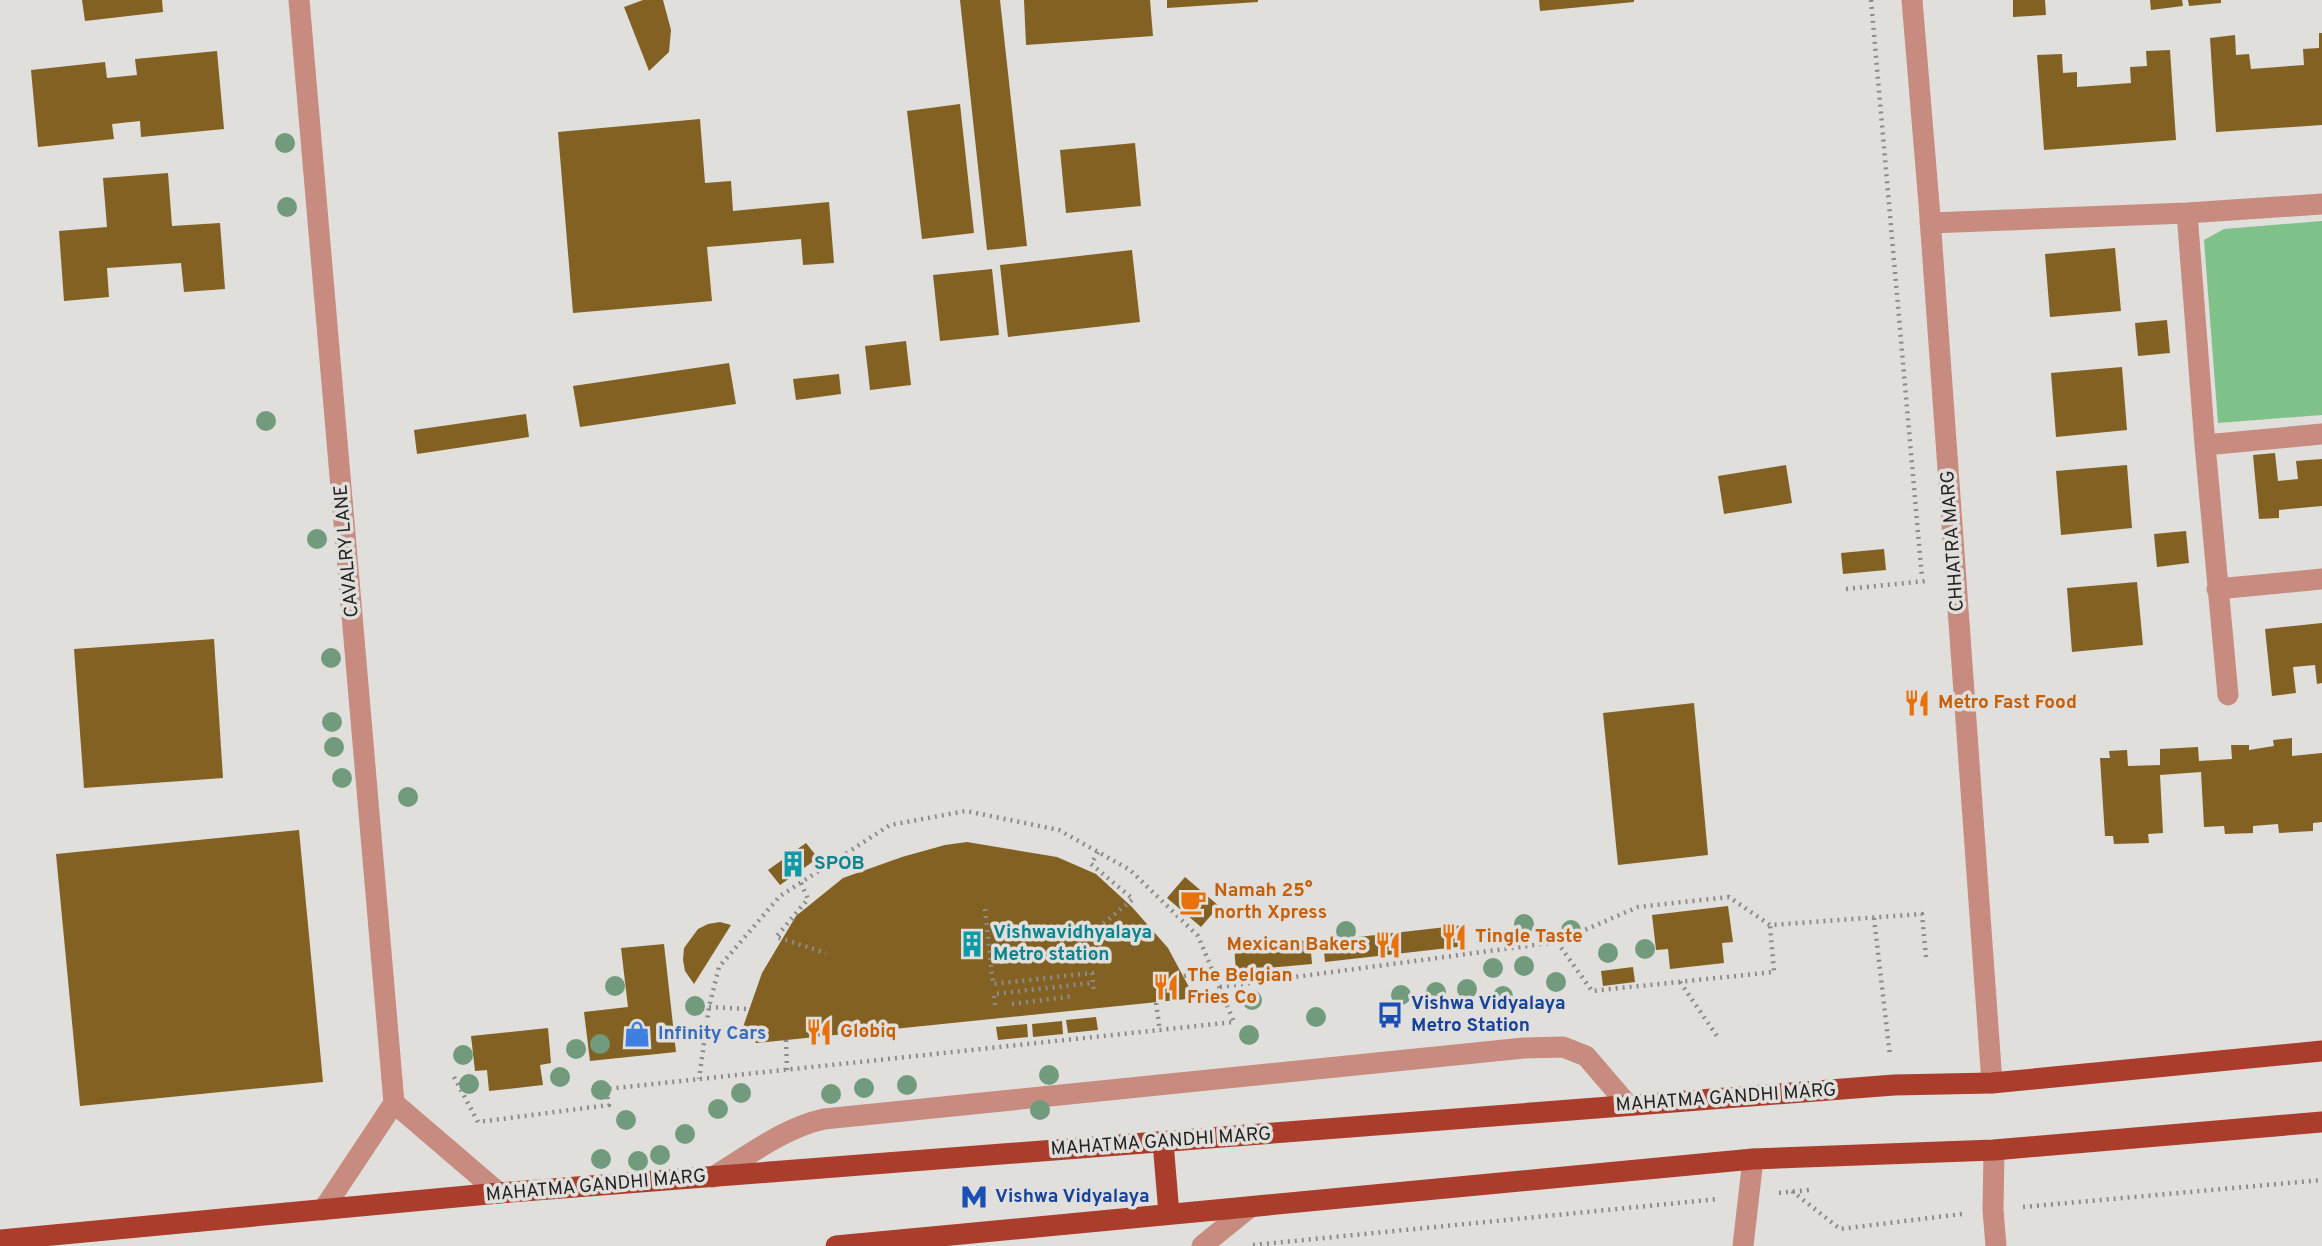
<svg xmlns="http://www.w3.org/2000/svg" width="2322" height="1246" viewBox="0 0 2322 1246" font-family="Overpass,sans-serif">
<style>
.green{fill:#7ec189}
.building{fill:#826122}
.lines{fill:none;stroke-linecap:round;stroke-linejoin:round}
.path{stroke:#8d8c8a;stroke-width:4.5;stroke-dasharray:2 5;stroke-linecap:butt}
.minor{stroke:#c88b7f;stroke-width:21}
.major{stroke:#aa3d2c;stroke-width:21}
.tree{fill:#719b7c}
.labels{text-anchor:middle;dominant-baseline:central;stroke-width:7;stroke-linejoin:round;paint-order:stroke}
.street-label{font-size:19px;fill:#252423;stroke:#e0dfdc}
.food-label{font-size:19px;font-weight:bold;fill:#c56008;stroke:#e0dfdc;text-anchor:start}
.culture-label{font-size:19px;font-weight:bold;fill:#0d838f;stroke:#e0dfdc;text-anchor:start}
.transit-label{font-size:19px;font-weight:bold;fill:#164399;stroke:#e0dfdc;text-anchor:start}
.shop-label{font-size:19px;font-weight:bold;fill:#366cbe;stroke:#e0dfdc;text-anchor:start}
</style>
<rect width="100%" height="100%" fill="#e0dfdc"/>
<path class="green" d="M2322,221V415L2218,423L2204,240L2224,229Z"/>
<path class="building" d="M82,0H162L163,12L85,21Z
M643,0H663L671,30L669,52L649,71L624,7Z
M960,0H1000L1027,246L987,250Z
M1024,0H1150L1153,36L1026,45Z
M1167,0H1258V2L1167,8Z
M1539,0H1634V2L1540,11Z
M2013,0H2045L2046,15L2013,17Z
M2150,0H2182L2183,6L2151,10Z
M2188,0H2221V3L2189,6Z
M2319,33H2322V125L2216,132L2210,38L2235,35L2236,55L2249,54L2251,69L2304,65L2303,49L2319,48Z
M2170,50L2176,140L2044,150L2037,55L2062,54L2063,73L2077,72V87L2131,83L2130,67L2147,66L2146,51Z
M217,51L224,129L141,137L140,121L112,124L114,139L38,147L31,70L105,62L107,78L137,75L135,59Z
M960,104L974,233L922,239L907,111Z
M700,119L705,183L731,181L733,211L829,202L834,263L803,265L801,239L707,247L712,301L573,313L558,132Z
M1135,143L1141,206L1066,213L1060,150Z
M168,173L172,226L220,223L225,289L184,292L181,263L107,268L109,297L64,301L59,231L107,227L103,178Z
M2115,248L2121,311L2050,317L2045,254Z
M1132,250L1140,322L1008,337L1000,265Z
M992,269L999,335L940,341L933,275Z
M2167,320L2170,353L2138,356L2135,323Z
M906,341L911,385L870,390L865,346Z
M729,363L736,404L580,427L573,386Z
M2122,367L2127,430L2056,437L2051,373Z
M839,374L841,394L796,400L793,379Z
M526,414L529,437L417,454L414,430Z
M2275,453L2278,481L2298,479L2296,461L2322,459V506L2279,510V518L2259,519L2253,455Z
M1786,465L1792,503L1724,514L1718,476Z
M2127,465L2132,528L2061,535L2056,471Z
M2186,531L2189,563L2157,567L2154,534Z
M1884,549L1886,570L1843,574L1841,553Z
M2137,582L2143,645L2072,652L2067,588Z
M2322,623V683L2317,684L2315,665L2293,667L2296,693L2272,696L2265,629Z
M214,639L223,778L84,788L74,649Z
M1694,703L1708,855L1618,865L1603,713Z
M2292,738V756L2322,753V822L2313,823V831L2279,833L2278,824L2265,825L2253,826V833L2225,834L2224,826L2204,827L2201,772L2160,775L2163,833L2148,834L2149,843L2114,844L2113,836H2105L2100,758H2110L2109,751L2127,750L2128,766L2160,765V749L2198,747L2199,761L2232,759L2231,745H2249V750L2274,746L2273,740Z
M299,830L323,1082L80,1106L56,854Z
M967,842L1057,857L1096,874L1132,907L1168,948L1190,989L1187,999L756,1043L742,1030L762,973L796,916L843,878L902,857L945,845Z
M806,843L818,858L780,885L768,870Z
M1185,877L1219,906L1201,927L1167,898Z
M1728,906L1733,942L1722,943L1724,963L1670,969L1668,949L1656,950L1652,915Z
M720,922L731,925L694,984L685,971L683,960L684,948L698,929L708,924Z
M1464,925L1466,946L1325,962L1323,941Z
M1310,940L1312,964L1236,971L1234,946Z
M664,944L676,1052L590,1061L584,1012L628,1007L621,948Z
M1633,967L1635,982L1603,986L1601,971Z
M1096,1017L1098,1030L1068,1033L1066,1020Z
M1062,1021L1063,1034L1033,1037L1032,1024Z
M1027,1024L1028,1037L998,1040L996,1027Z
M548,1028L551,1063L540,1065L543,1085L489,1091L487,1070L475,1071L471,1036Z"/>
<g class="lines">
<path class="path" d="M1871,0L1922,578
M1846,589L1926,581
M801,883L808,899L776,937L826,953
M985,909L993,984L1092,973L1094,994
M1874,918L1890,1056
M1098,928L1133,899L1091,864L1098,852
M1557,942L1592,991L1774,972L1770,925
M1184,976L1213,970
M1680,982L1719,1039
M1220,987L1557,942L1638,907L1729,897L1770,925L1922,914L1926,957
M1156,1003L1160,1031
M1012,1004L1074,996
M995,1005L994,994L1092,983
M709,1007L748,1009
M786,1040L787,1070
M454,1077L478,1122L609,1105L606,1089L1234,1022L1198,936L1130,870L1059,830L966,811L890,825L780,896L719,967L709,1007L699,1079
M1792,1191L1840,1229L1962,1214
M1779,1193L1809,1190
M2023,1207L2322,1180
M1253,1245L1718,1199"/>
<path class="minor" d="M299,0L394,1103
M1912,0L1929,204L1992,1083
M2187,213L2205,445L2228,695
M1930,223L2187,213L2322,204
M2205,445L2322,434
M2217,589L2322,579
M1994,1150L1993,1210L1996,1246
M713,1177C748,1156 783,1128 824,1119L1524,1048L1563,1047L1586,1056L1628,1105
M323,1210L394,1103L499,1193
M1202,1246L1250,1207
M1743,1246L1753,1159"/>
<path class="major" d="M1163,1142L1169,1214
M0,1240L499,1193L1894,1085L1992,1083L2322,1051
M836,1246L1753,1159L1994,1150L2322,1122"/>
</g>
<g class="tree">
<circle cx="285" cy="143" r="10"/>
<circle cx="287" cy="207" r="10"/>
<circle cx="266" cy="421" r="10"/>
<circle cx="317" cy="539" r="10"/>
<circle cx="331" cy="658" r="10"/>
<circle cx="332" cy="722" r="10"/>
<circle cx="334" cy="747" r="10"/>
<circle cx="342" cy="778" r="10"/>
<circle cx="408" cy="797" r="10"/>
<circle cx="1524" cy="924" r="10"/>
<circle cx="1571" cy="930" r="10"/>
<circle cx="1346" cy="931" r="10"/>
<circle cx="1645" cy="949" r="10"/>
<circle cx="1608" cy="953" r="10"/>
<circle cx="1524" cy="966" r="10"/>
<circle cx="1493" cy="968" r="10"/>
<circle cx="1556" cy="982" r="10"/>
<circle cx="615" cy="986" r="10"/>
<circle cx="1467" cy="989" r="10"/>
<circle cx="1436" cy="992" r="10"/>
<circle cx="1401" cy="995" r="10"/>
<circle cx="1503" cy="996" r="10"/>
<circle cx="1252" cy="1000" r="10"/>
<circle cx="695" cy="1006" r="10"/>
<circle cx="1316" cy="1017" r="10"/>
<circle cx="1249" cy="1035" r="10"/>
<circle cx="600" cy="1044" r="10"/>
<circle cx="576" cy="1049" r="10"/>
<circle cx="463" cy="1055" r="10"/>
<circle cx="1049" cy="1075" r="10"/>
<circle cx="560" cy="1077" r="10"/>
<circle cx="469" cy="1084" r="10"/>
<circle cx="907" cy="1085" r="10"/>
<circle cx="864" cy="1088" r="10"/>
<circle cx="601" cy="1090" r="10"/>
<circle cx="741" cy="1093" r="10"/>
<circle cx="831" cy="1094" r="10"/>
<circle cx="718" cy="1109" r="10"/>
<circle cx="1040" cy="1110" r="10"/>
<circle cx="626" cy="1120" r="10"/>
<circle cx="685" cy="1134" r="10"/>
<circle cx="660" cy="1155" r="10"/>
<circle cx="601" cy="1159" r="10"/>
<circle cx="638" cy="1161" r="10"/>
</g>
<defs>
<g id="restaurant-bare" transform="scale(2.1)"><path d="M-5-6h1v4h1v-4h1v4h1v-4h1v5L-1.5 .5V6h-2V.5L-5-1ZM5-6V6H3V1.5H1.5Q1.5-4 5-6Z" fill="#e8710a" stroke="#e0dfdc" stroke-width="2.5" paint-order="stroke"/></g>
<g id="building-bare" transform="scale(2.1)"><path d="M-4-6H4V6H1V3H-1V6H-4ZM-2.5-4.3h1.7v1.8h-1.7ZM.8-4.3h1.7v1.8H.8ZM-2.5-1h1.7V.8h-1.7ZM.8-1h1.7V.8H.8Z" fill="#0f9aa8" stroke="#e0dfdc" stroke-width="2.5" paint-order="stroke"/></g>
<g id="cafe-bare" transform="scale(2.1)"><path d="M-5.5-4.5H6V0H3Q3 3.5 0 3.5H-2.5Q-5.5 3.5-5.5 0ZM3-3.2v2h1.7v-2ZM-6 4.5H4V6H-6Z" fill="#e8710a" stroke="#e0dfdc" stroke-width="2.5" paint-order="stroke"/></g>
<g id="bus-bare" transform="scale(2.1)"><path d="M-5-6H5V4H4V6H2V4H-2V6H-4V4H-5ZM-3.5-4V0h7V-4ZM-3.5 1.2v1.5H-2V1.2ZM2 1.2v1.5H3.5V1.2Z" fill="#1a4fb4" stroke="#e0dfdc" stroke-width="2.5" paint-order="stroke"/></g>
<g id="shop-bare" transform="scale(2.1)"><path d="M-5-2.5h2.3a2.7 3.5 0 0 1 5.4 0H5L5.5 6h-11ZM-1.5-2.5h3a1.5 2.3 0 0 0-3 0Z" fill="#3f7fe0" stroke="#e0dfdc" stroke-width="2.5" paint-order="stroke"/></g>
<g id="metro-bare" transform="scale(2.1)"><path d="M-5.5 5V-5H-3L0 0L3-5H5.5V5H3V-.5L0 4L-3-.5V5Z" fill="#1a4fb4" stroke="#e0dfdc" stroke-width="2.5" paint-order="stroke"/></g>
</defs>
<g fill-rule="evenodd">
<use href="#restaurant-bare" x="1917" y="703"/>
<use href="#building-bare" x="793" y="864"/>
<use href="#cafe-bare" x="1193" y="902"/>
<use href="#restaurant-bare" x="1454" y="937"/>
<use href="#building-bare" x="972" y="944"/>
<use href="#restaurant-bare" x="1388" y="945"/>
<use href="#restaurant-bare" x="1166" y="987"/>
<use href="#bus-bare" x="1390" y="1015"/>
<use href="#restaurant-bare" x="819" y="1032"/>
<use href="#shop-bare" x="637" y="1034"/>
<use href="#metro-bare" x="974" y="1197"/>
</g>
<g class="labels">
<g class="street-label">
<text transform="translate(1953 541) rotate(-94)">CHHATRA MARG</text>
<text transform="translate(347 551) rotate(-95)">CAVALRY LANE</text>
<text transform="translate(1726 1098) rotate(-4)">MAHATMA GANDHI MARG</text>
<text transform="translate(1161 1142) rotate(-4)">MAHATMA GANDHI MARG</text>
<text transform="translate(596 1186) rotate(-5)">MAHATMA GANDHI MARG</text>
</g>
<g class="food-label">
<text x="1938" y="703">Metro Fast Food</text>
<text x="1214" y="891">Namah 25°<tspan x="1214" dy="22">north Xpress</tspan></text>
<text x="1475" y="937">Tingle Taste</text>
<text x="1367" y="945" text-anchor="end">Mexican Bakers</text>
<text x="1187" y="976">The Belgian<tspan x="1187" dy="22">Fries Co</tspan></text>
<text x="840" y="1032">Globiq</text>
</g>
<g class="culture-label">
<text x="814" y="864">SPOB</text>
<text x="993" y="933">Vishwavidhyalaya<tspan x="993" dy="22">Metro station</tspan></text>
</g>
<g class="transit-label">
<text x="1411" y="1004">Vishwa Vidyalaya<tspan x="1411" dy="22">Metro Station</tspan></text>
<text x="995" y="1197">Vishwa Vidyalaya</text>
</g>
<g class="shop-label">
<text x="658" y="1034">Infinity Cars</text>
</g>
</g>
</svg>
